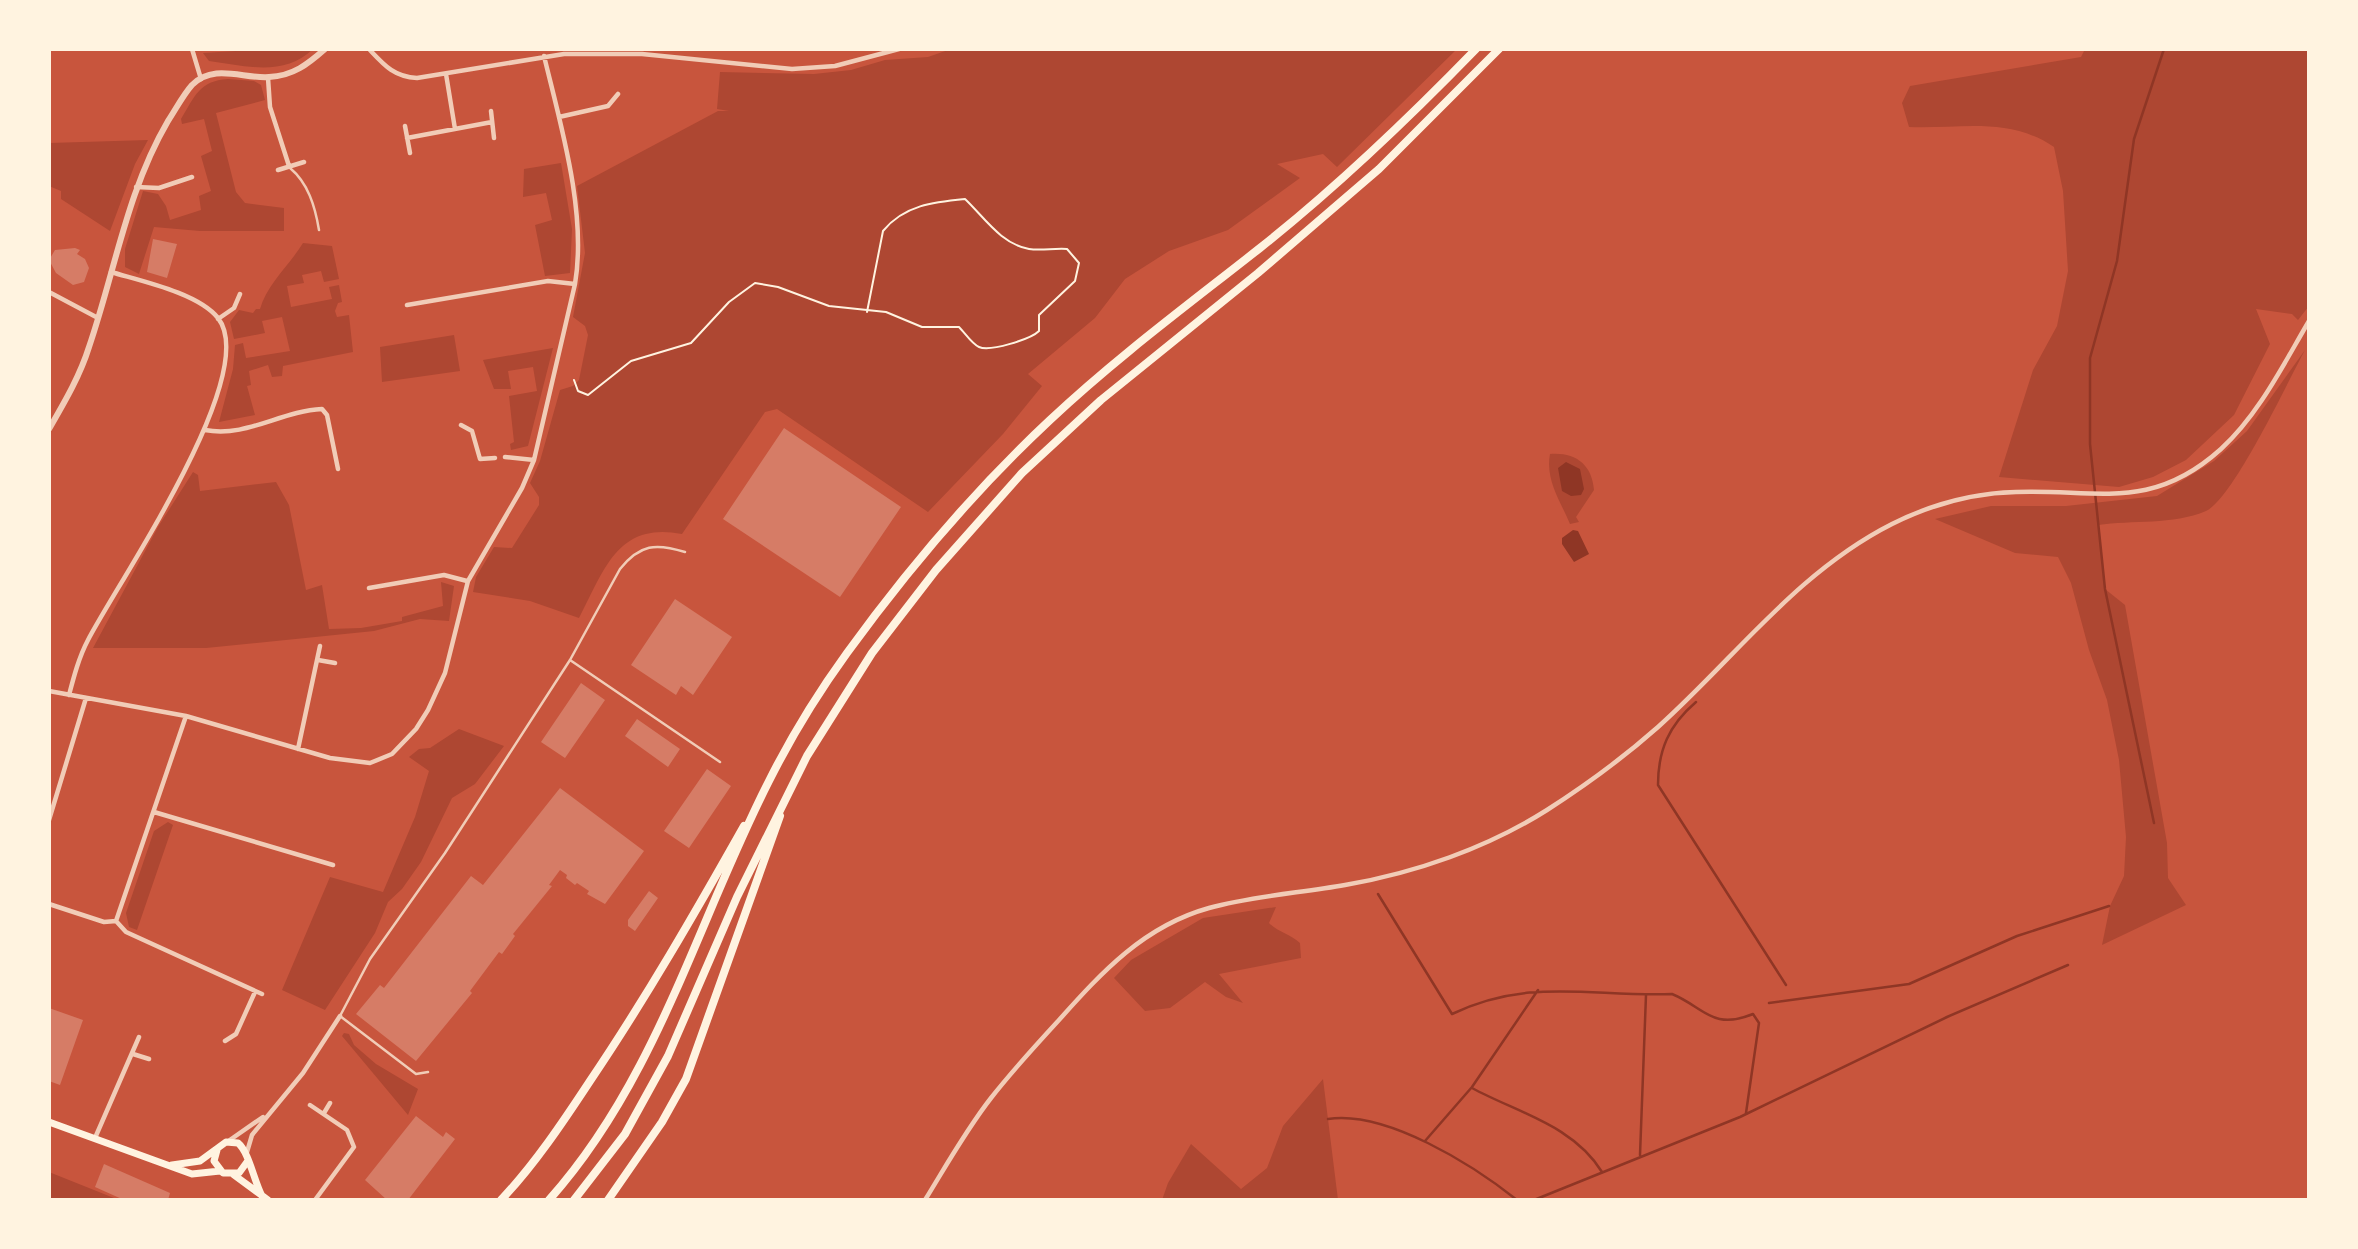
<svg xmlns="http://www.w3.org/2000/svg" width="2358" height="1249" viewBox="0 0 2358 1249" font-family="'Varela Round',sans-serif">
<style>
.green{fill:#ae4732}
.water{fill:#8f3625}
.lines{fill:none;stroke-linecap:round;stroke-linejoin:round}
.stream{stroke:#8f3625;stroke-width:2.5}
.building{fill:#d67c66}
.path{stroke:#fff3e0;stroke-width:2}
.service{stroke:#f1ccb7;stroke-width:2.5}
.minor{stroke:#f1ccb7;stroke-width:4.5}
.tertiary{stroke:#f1ccb7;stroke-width:6}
.secondary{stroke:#fff3e0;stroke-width:7}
.trunk{stroke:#fff3e0;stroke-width:8}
</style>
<rect width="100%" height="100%" fill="#c8553d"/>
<path class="green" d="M266,49H313C285,77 245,66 209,61L203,53Z
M951,49H1457L1337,167L1323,154L1277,164L1300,178L1228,230L1169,251L1125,279L1095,318L1028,374L1042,386L1003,434L928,512L777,409L765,412L682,534C617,521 604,571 579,618L530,601L473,592L476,577L494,547L512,548L539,505V497L530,483L540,461L560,390L573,386L579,380L588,335L585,326L573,317L585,253L577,186L718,111H729L717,109L720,72L814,74L851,70L885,60L928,57Z
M2085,49H2309V306L2298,320L2292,314L2256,309L2270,344L2234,415L2186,460L2153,477L2119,487L1999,477L2033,370L2057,326L2068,271L2063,191L2054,147C2008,116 1961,129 1909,127L1902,103L1910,86L2081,57Z
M228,79L254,81L261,85L265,100L216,113L236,192L245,203L284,208V231H200L154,227L139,274L125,267V249L143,191L158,194L166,206L170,220L201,210L199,196L211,191L201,156L212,151L204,119L182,124L181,119C195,96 199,81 228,79Z
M148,140L135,164L110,231L61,199V191L49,186V143Z
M561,163L572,229L570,273L545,276L535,225L552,220L546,193L523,197L524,169Z
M303,243L332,246L339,279L324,282L321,271L302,275L304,283L287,286L291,307L332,299L329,287L339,285L342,302L338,303L335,311L337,317L349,315L353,352L283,366L282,376L272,377L268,365L249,371L251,385L247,386L255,415L219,422L233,369L235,345L243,343L246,358L290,351L282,317L262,321L265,333L234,339L230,322L239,310L253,313L256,309H260C267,284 289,266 303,243Z
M454,335L460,371L382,382L380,347Z
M553,348L528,446L511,450L510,444L514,442L509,396L537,391L533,367L508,371L511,389H494L483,360Z
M2305,350C2288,381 2233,499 2206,511C2173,525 2132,520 2098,525L2105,589L2125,605L2167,843L2168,878L2186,905L2102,945L2110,906L2124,876L2126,837L2119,760L2107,700L2089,650L2071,583L2058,557L2015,553L1935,519L1991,506H2066L2157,496L2214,461L2247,431Z
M1550,454C1575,452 1592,464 1594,490L1576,517L1579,522L1570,524C1561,502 1545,480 1550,454Z
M193,472L198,475L200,491L276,482L289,505L306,590L322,585L329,629L361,628L402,621V617L443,606L441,582L454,586L449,621L420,619L374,631L206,648H93L158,527Z
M459,729L504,746L475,784L452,798L421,862L402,889L388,902L375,933L325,1010L282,990L330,877L383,892L415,817L429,771L409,757L419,749L430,748Z
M168,822L173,825L137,930L129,927L126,913L154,831Z
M1276,907L1269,923C1278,932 1290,934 1300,943L1301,958L1219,974L1243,1003L1226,997L1205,982L1170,1008L1145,1011L1114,978L1131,960L1203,918Z
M344,1033L349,1034L354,1045L376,1064L418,1089L408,1115L342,1036Z
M1323,1079L1338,1200H1162L1168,1183L1191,1144L1241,1189L1267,1168L1283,1126Z
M49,1172L119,1200H49Z"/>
<path class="water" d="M1566,462L1580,469L1584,489L1581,495L1571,496L1562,491L1558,468Z
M1573,530L1578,531L1589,554L1574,562L1562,544V538Z"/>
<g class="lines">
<path class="stream" d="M1696,702C1669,725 1658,750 1658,785L1786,985
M2154,823L2105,589L2090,444V358L2117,261L2134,139L2164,49
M1378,894L1452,1014C1529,977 1591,997 1672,994C1704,1007 1712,1031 1753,1014L1759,1023L1746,1113
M1769,1003L1909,984L2017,936L2109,906
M1472,1088C1518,1113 1573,1125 1602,1172
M1328,1119C1386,1110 1473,1165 1517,1200
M1425,1141L1472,1087L1538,990
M1640,1155L1646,995
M1534,1200L1740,1117L1947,1017L2068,965"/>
</g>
<path class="building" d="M153,239L177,244L167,278L147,272Z
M75,248L80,250L77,254L85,259L89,268L84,282L73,285L56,273L49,260L55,250Z
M784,428L901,507L840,597L723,519Z
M675,599L732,637L693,695L681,686L676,695L631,665Z
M581,683L605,700L565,758L541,742Z
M637,719L680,749L668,767L625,736Z
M707,769L731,786L689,848L664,831Z
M560,788L644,851L605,904L587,894L589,891L577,883L575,885L566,878L567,875L560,870L549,885L552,886L513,934L515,936L502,954L499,952L470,991L472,993L416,1061L356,1014L380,985L384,988L471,876L483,885Z
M649,891L658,898L635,931L628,926V920Z
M49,1008L83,1020L60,1085L49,1081Z
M416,1116L443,1137L446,1132L455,1139L408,1200H387L365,1180Z
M104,1164L170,1193L168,1200H124L95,1187Z"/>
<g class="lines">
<path class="path" d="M574,380L578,391L588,395L631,361L691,343L729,302L755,283L778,287L829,306L886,312L922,327H959C965,333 972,344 979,347C990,352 1031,339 1039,331V315L1075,281L1079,263L1067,249C1054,248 1041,251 1029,249C1001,244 984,217 965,199C934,202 904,205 883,231L867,312"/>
<path class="service" d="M290,168C308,183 315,206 319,230
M570,660L720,762
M428,1072L416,1074L340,1016L370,959L445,853L570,660L620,569C640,544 656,543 685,552"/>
<path class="minor" d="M192,49L201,79
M369,49C384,65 394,77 417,78L564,54H642L792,69L835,66L899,49
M446,74L455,129
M268,78L270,107L289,166
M491,111L494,138
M559,117L608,106L618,94
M405,126L410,153
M407,138L492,122
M278,170L304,162
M136,187L159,188L192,177
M49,292L98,318
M407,305L548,281L575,284
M218,319L234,308L240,294
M461,425L472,431L480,459L495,458
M205,430C246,438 281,411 322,409L327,415L338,469
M505,457L534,460
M369,588L444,575L467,581
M318,660L335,663
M49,691L186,716L330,758L370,763L392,754L416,729L428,710L445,673L468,581L522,488L534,460L575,284C587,213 561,126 544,56
M69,695C74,676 79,657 88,640C118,582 262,374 218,318C198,293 141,281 111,272
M298,749L320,646
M154,812L333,865
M49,820L86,698
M49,904L104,922L116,921L126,932L262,994
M116,921L186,716
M225,1041L236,1034L255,992
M133,1054L149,1059
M310,1105L347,1130L354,1147L315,1200
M324,1113L330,1103
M95,1138L139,1037
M227,1142L263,1117
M247,1152L252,1135L303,1073L340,1016
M925,1200C946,1166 966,1130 991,1098C1012,1071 1036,1045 1059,1020C1102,972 1144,926 1209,908C1253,896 1300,893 1345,885C1415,873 1487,848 1547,810C1586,785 1623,758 1658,727C1735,658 1797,572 1892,524C1930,505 1974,493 2016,492C2098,489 2151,512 2221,449C2259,414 2283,365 2309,321"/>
<path class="tertiary" d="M49,429C64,403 80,376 89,347C115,271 127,191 168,121C176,109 183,95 192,85C214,63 243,79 269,77C293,76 308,64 325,49"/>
<path class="secondary" d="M49,1122L192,1174L220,1171
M217,1150L214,1161L223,1173H239L247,1162
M172,1165L200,1161L226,1142L238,1143C249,1152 254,1181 262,1196
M234,1175L268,1200"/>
<path class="trunk" d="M501,1200C535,1164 563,1122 590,1081C646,998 695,913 744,826
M549,1200C657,1079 697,922 769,781C791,737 818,693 847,653C908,569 975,490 1050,420C1116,358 1189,304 1260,248C1337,187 1408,119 1476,49
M574,1200L625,1134L668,1056L737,897L807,756L872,653L936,570L1022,473L1101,400L1258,273L1379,169L1499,49
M608,1200L662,1122L686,1079L780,816"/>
</g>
<rect width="2358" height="1249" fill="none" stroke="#fff3e0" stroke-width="102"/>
</svg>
